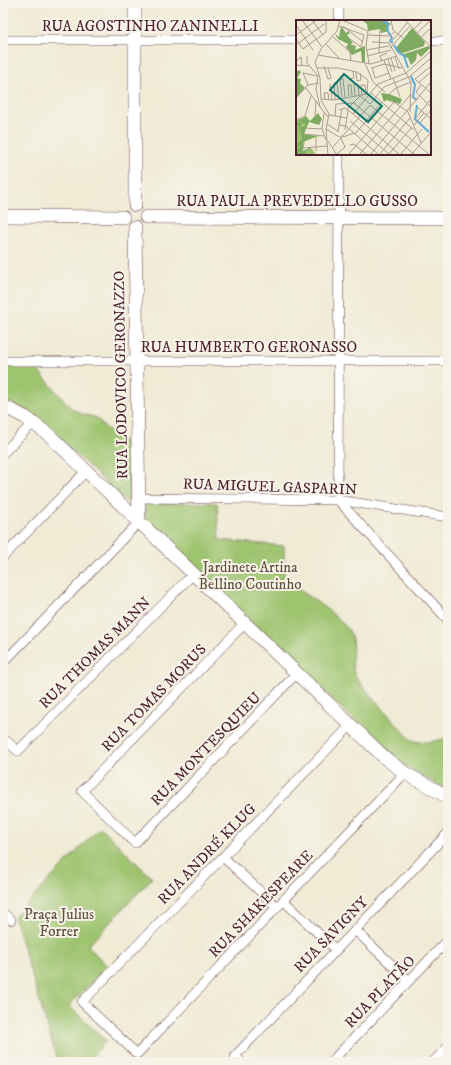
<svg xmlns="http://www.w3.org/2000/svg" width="451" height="1065" viewBox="0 0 451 1065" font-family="'IM FELL DW Pica',serif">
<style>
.green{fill:#9ec46f;stroke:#74724d}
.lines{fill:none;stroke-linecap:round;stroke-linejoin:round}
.street-casing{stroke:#633e44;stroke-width:10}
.secondary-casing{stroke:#633e44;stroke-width:14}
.street{stroke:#fff;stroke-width:9}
.secondary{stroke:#fff;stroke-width:13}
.labels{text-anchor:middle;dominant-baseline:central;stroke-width:4;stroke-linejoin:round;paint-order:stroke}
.street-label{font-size:15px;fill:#4a1f2b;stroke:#f7f3e8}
.park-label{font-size:15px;fill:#63513f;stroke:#f7f3e8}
.inset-river{fill:none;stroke:#61adda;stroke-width:2}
.inset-road{fill:none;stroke:#ae9991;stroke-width:1}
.view{fill:#0f766e;fill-opacity:0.15;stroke:#0f766e;stroke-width:2}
.inset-edge{fill:none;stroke:#4a1f2b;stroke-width:2}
</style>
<rect width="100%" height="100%" fill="#f7f3e8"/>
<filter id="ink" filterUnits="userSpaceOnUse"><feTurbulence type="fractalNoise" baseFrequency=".025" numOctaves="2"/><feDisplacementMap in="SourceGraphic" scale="8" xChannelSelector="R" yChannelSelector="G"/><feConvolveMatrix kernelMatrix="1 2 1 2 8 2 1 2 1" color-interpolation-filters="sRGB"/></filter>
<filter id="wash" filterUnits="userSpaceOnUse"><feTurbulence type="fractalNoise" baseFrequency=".012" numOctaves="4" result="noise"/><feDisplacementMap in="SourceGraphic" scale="16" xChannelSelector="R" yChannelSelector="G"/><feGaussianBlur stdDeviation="0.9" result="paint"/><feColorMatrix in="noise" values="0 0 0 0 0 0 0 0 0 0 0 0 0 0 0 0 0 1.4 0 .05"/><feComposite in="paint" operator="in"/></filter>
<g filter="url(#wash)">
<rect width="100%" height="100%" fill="#f0ebd5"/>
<path class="green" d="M3,366L35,367L71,408L82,414L97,418L103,426L130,446V505L35,416L24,409L3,400Z
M144,503H217L219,540L284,546V579C300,591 343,617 350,633C355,644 351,655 353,667C353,673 357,678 360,683L410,739C422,746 436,740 448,738V790L416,773L395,759L145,521Z
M100,827L152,878L88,946L107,966L69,1006L106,1041L87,1062H58L14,917Z"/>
</g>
<g filter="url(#ink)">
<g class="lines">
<g class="street-casing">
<path id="street" d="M339,21V3
M3,40H297
M430,41H448
M339,154L338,500L448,620
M3,361H448
M3,453L34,422
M138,498L338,500L448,517
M3,557L86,471
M245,623L82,791L135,843L297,673
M3,663L139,522
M351,725L82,1002L137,1054L405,773
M3,738L18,751L193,574
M223,857L277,907
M283,900L336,950
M3,913L11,920
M355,930L409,981
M241,1062L235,1056L448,833
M331,1062L448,940
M433,1062L448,1047"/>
</g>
<g class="secondary-casing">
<path id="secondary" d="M135,205V3
M3,216L123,217
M146,217L448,218
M135,227L139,522
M3,406L25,417L49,435L385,758L405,773L448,797"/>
</g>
<use href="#street" class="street"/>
<use href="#secondary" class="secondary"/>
</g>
</g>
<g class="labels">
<g class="street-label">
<text x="150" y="26">RUA AGOSTINHO ZANINELLI</text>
<text x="297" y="201">RUA PAULA PREVEDELLO GUSSO</text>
<text x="249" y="347">RUA HUMBERTO GERONASSO</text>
<text transform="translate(121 375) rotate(-91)">RUA LODOVICO GERONAZZO</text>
<text transform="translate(270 487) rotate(2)">RUA MIGUEL GASPARIN</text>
<text transform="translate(95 653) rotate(-45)">RUA THOMAS MANN</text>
<text transform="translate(154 698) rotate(-46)">RUA TOMAS MORUS</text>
<text transform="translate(206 749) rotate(-46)">RUA MONTESQUIEU</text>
<text transform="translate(207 854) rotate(-46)">RUA ANDRÉ KLUG</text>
<text transform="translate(261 904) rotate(-46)">RUA SHAKESPEARE</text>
<text transform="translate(331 935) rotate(-46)">RUA SAVIGNY</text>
<text transform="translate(380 992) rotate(-46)">RUA PLATÃO</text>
</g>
<g class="park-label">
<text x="250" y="567">Jardinete Artina<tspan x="250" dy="17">Bellino Coutinho</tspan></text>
<text x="59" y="914">Praça Julius<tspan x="59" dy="17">Forrer</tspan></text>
</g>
</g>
<g transform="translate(296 20)">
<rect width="135" height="135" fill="#f0ebd5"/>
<path d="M7,98L11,104V108H7L8,115L24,116L9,121L7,131L14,128L21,135H0V100Z" fill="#9ec46f"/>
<path d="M66,0H89L95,4L92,6L93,11L85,13L84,9L72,11L71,4ZM45,6L50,13L52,11L54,13L51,15L57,23L54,24L60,26L59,30L69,26V42H66L65,31L56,35L50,27L52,24L42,19L39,14L43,17ZM116,8L129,22L128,26L104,34L99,29ZM133,26L134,28L125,37L121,33L120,40L115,45L112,38L105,35ZM3,50L5,52L1,58L5,59L4,63L9,68L0,78V52ZM85,73L93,74L106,79L104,84L90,80L88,82ZM22,93L26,99L23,105L13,102L8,114L20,116L7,122V131L14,128L20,132L14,129L9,132L11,135H1L0,130L5,126L0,127V125L6,119L4,108L0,117L3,107L0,102L6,103L4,107H7L10,104L2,101L10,96L14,101Z" fill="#7eaa62"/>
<path class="inset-river" d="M86,0L92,4L91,10L96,18L94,21L97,23M98,25L102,32L108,36L112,48M115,56L119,65L117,77L121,80M121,85L119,99L133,112"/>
<path class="inset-road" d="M6,0L26,27M16,0L27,15M46,0L72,11L70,26L73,43M95,0L97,10L107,18M109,0L135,27M0,5L17,30M43,6L68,15L65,27L53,18M47,6L67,22M118,9L127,0M121,13L135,0M0,15L21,0M72,15L92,16L99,12M36,16L54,32L55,40M125,17L135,8M0,19L7,29L30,12V0M96,21L111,3M76,22L93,23M93,23L115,62L114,92M30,24L43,38M0,25L28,4M94,28L114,6M70,30L93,26M83,33L84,10M22,35L75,44L101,36M11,36V43L22,56L20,69L24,87M71,36L95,30M99,37L103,49M95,38L99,51M92,39L96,52M88,40L95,59M0,41L5,37L6,46M86,41L84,36L91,33M69,43L77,62L89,72M0,45L13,46M28,46L32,59L35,58L32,48M135,46L119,59L135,73M76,47L79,58L93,53M21,48H42L61,52L72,60L71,74L38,80L25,79M76,48L88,44L106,48M60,52L61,61L65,60L64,53M97,58L104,77M53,59L58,58L57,51M122,63L135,52M34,64L36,80M12,65L7,53L21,56M125,65L120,72L135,87M9,67L32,97M75,73L118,110M93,74L100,68L115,62M63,75L74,84M66,75L65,65H69L70,74M53,76L52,65H55L56,76M59,76L58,64H62L63,75M46,77L44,59H47L49,77M0,78L12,65L23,63M29,79L28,73H32L33,80M39,80L38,63H41L43,79M74,84L88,67L113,57L135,38M74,85L134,135M121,87L135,99M51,89L64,76M43,90L49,88L56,93L104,135M28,93L26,109L30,120M57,94L82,64L110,53L135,31M33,95L51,98M39,96L40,84L58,83L119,135M19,97L20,81M120,98L135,79M0,100L9,96L15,76M54,101L94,135M124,103L135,90M31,104L43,112M43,105L50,106L83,135M118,105L128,93M9,108L26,109M30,109L43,117M49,110L52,90M42,111L46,89M8,114L28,116M59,114L86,82M46,115L47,117L58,113M32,121L41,135M54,125L58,124L71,135M37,127L74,85M7,128L31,126M20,131V117M41,134L49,127L44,116M93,134L116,107M32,135L30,109L33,94L25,80L24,58L19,42L25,29L41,11L44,0M52,135L98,82L112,92L125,123M63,135L115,74M74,135L135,62M83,135L114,98M104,135L126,109M115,135L135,112"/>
<path class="view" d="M48,54L86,86L72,102L34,70Z"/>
<rect width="135" height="135" class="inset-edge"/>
</g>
<rect width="451" height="1065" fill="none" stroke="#f7f3e8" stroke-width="16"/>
</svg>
